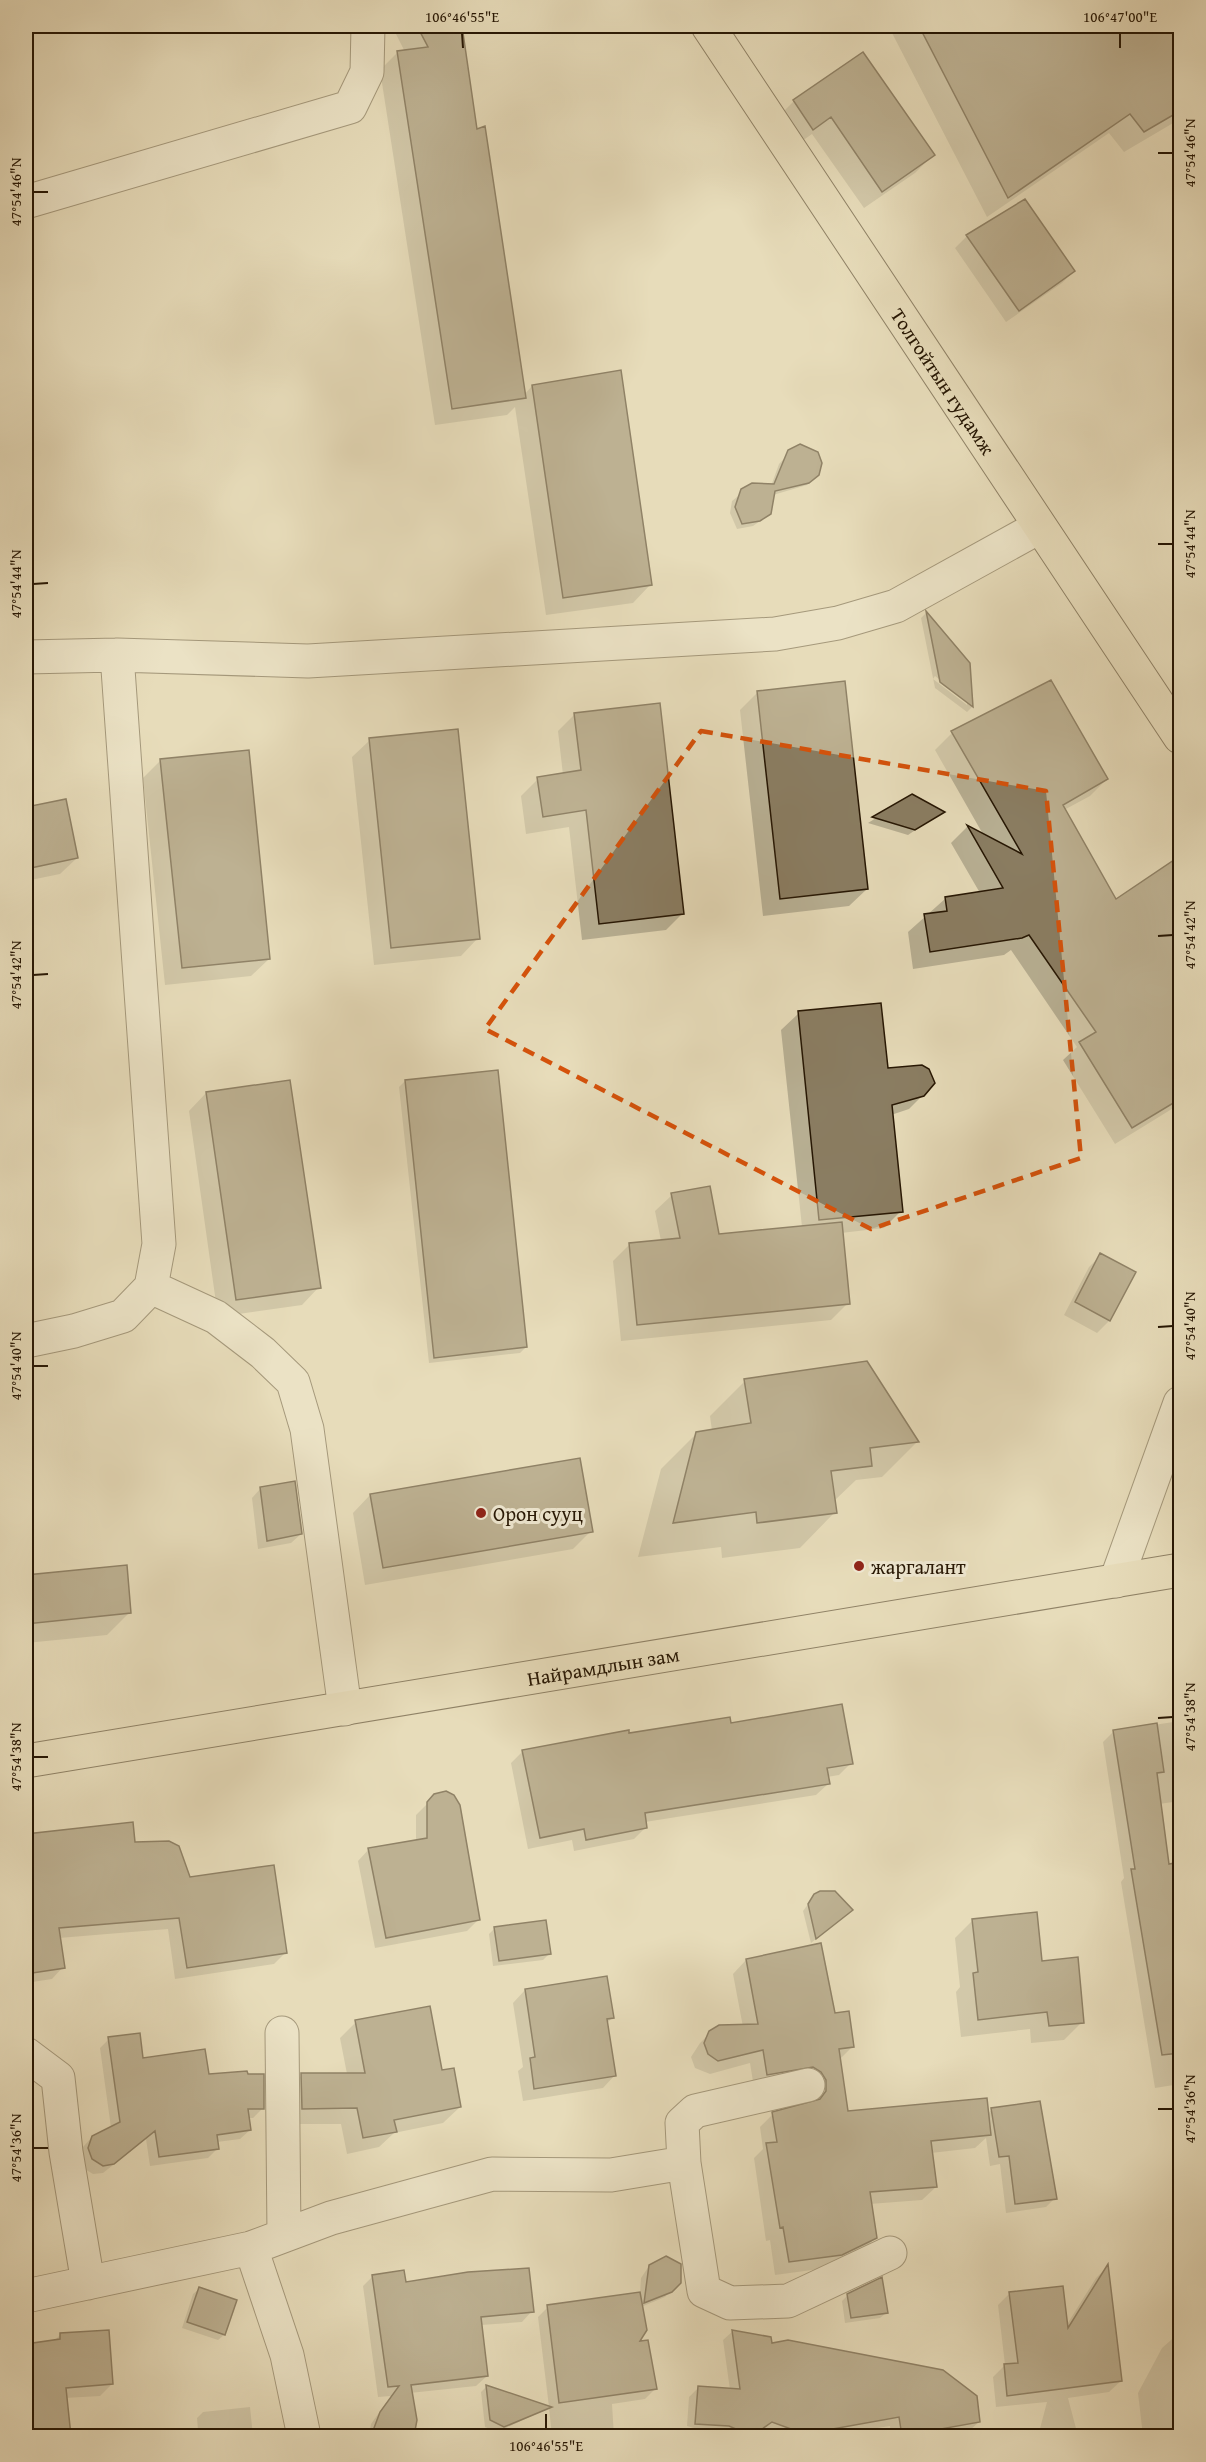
<svg xmlns="http://www.w3.org/2000/svg" width="1206" height="2462" viewBox="0 0 1206 2462" font-family="'Gentium Book Plus',serif">
<style>
.shadow{fill:#0003;fill-rule:evenodd}
.building{fill:#8a7d62;stroke:#261603;stroke-width:1.5}
.lines{fill:none;stroke-linecap:round;stroke-linejoin:round}
.minor-casing{stroke:#564831;stroke-width:35}
.major-casing{stroke:#261603;stroke-width:35}
.minor{stroke:#efe8d2;stroke-width:33}
.major{stroke:#e7dcba;stroke-width:33}
.marked{fill:none;stroke:#d5520b;stroke-width:4.5;stroke-dasharray:12 8;stroke-linejoin:round}
.ticks{fill:none;stroke:#261603;stroke-width:2}
.poi-dot{fill:#8f2418;stroke:#efe8d2;stroke-width:2}
.labels{text-anchor:middle;dominant-baseline:central;stroke-width:6;stroke-linejoin:round;paint-order:stroke}
.street-label{font-size:20px;fill:#261603;stroke:#efe8d2}
.poi-label{font-size:20px;fill:#261603;stroke:#efe8d2;text-anchor:start}
.neatline{fill:none;stroke:#261603;stroke-width:2}
.ticks-label{font-size:15px;text-anchor:middle;fill:#261603}
</style>
<rect width="100%" height="100%" fill="#e7dcba"/>
<filter id="stains"><feTurbulence type="fractalNoise" baseFrequency=".00333" numOctaves="4"/><feColorMatrix values="0 0 0 0 .2 0 0 0 0 .09 0 0 0 0 .02 0 0 0 .5 -.17"/></filter>
<radialGradient id="worn" r=".72"><stop offset=".6" stop-color="#630" stop-opacity="0"/><stop offset="1" stop-color="#630" stop-opacity=".3"/></radialGradient>
<path class="shadow" d="M392,26H461L476,131L524,395L532,386L650,585L633,603L546,615L515,407L507,415L435,425L380,70L397,53L405,52Z
M899,26H1167L1180,45V119L1124,152L1109,133L987,217L892,33Z
M794,101L933,155L915,173L864,208L812,134L795,146L776,119Z
M967,236L1074,271L1062,283L1006,322L955,248Z
M806,446L816,452L813,479L807,485L773,495L769,513L763,519L753,526L737,529L730,513L732,501L753,484L771,486L779,464L794,448Z
M926,613L968,664L972,707L967,712L935,688L921,618ZM935,676L967,701V705L933,679Z
M1050,682L1107,779L1090,796L1064,810L1115,901L1175,861L1180,869V1104L1115,1144L1063,1060L1077,1047L1011,950L1004,955L913,969L908,932L946,898L980,893L951,843L968,826L984,836L935,750L952,733Z
M758,692L867,889L849,906L763,916L740,710Z
M575,714L683,913L666,930L582,940L569,827L526,834L521,796L538,779L563,775L558,731Z
M370,740L478,938L461,956L374,965L352,757Z
M161,760L269,959L251,976L165,985L143,778Z
M912,796L942,812L908,835L868,823Z
M65,801L77,858L60,874L26,881V808Z
M799,1013L887,1070L927,1091L909,1109L891,1115L901,1211L884,1228L841,1233L848,1303L831,1320L621,1341L613,1261L630,1244L661,1241L655,1211L672,1195L718,1235L802,1227L781,1030Z
M405,1081L526,1347L520,1353L429,1363L399,1087Z
M206,1093L319,1287L302,1305L218,1317L189,1111Z
M1101,1255L1134,1273L1109,1321L1097,1333L1064,1315L1089,1267Z
M745,1381L917,1442L882,1477L856,1480L834,1501L835,1512L800,1548L722,1558L721,1547L638,1557L661,1469L697,1433L712,1431L710,1416Z
M261,1488L301,1534L291,1543L258,1549L252,1498Z
M370,1495L591,1531L573,1549L365,1585L353,1513Z
M26,1497L33,1575L129,1613L107,1635L26,1643Z
M1180,1721V1801L1159,1804L1168,1865L1179,1864L1180,1873V2084L1155,2088L1121,1882L1124,1878L1103,1742L1114,1731Z
M730,1725L851,1763L839,1775L827,1777L828,1784L816,1795L645,1822L646,1827L634,1839L574,1851L572,1840L528,1849L511,1763L523,1751L628,1734Z
M428,1803L479,1919L467,1931L375,1948L358,1861L369,1849L416,1841V1815Z
M35,1878L189,1879L286,1952L274,1964L175,1979L168,1929L59,1938L63,1967L52,1979L26,1983V1880Z
M815,1895L845,1915L811,1943L803,1911Z
M972,1921L1041,1963L1082,2022L1064,2040L1031,2043L1030,2029L961,2037L956,1992L960,1987L955,1938Z
M495,1928L549,1954L543,1960L493,1966L489,1934Z
M746,1960L834,2015L853,2046L839,2060L847,2112L987,2115L992,2109L1055,2198L1046,2207L1006,2213L1000,2164L990,2166L986,2138L975,2148L931,2153L936,2187L922,2200L870,2204L875,2238L862,2252L827,2268L775,2275L770,2240L766,2241L754,2158L763,2149L760,2127L773,2114L813,2103V2094L754,2088L750,2063L710,2074L695,2068L691,2057L700,2043L714,2029L743,2027L733,1974Z
M525,1990L612,2018L606,2024L615,2075L603,2088L523,2101L518,2071L523,2067L513,2003Z
M356,2022L441,2072L460,2107L443,2123L394,2133L379,2147L347,2154L341,2124H286V2091L302,2075L347,2074L340,2038Z
M109,2039L142,2060L208,2076L262,2109L253,2118H248L250,2130L240,2139L217,2142L218,2148L208,2158L150,2166L146,2139L103,2173L93,2174L83,2168L79,2158L83,2147L92,2137L111,2128L100,2048Z
M649,2266L679,2282L665,2297L641,2307L636,2342L655,2389L645,2399L612,2404L614,2436H552L549,2408L497,2432L485,2427L481,2392L486,2387L549,2407L538,2317L548,2307L640,2294L641,2278Z
M1107,2267L1121,2381L1109,2392L1068,2398L1078,2436H1038L1047,2402L996,2407L993,2377L1005,2365L998,2305L1010,2293L1066,2326L1096,2278Z
M373,2276L532,2311L522,2322L481,2325L487,2376L476,2386L410,2393L414,2426L410,2436L369,2435L371,2424L391,2396L378,2397L363,2286Z
M199,2289L224,2335L218,2340L182,2328L193,2294Z
M848,2295L886,2313L880,2318L845,2323L842,2301Z
M733,2331L770,2345L979,2422L969,2431L940,2436H891L890,2426L829,2436H777L761,2431L753,2436H722L687,2426L689,2397L699,2387L730,2390L723,2340Z
M1180,2332V2436H1143L1138,2393L1162,2348Z
M60,2335L112,2384L100,2396L65,2398L69,2436H26V2345L53,2342Z
M250,2407L253,2436H169L175,2433L198,2430L197,2418L203,2412Z"/>
<path class="building" d="M417,26H462L477,129L485,126L526,398L452,409L397,51L428,47Z
M919,26H1169L1180,42V111L1144,132L1130,114L1008,198Z
M863,52L935,155L882,192L831,117L813,130L793,100Z
M1025,199L1075,271L1019,311L966,235Z
M621,370L652,585L563,598L532,385Z
M800,444L818,452L822,463L819,475L809,483L775,491L771,514L760,521L742,524L735,507L741,489L752,483L774,484L788,450Z
M926,611L970,663L973,707L940,682Z
M1051,680L1108,779L1063,805L1116,899L1180,856V1099L1132,1128L1079,1042L1096,1032L1029,935L1022,938L930,952L924,914L947,911L945,897L1003,888L967,825L1022,854L951,731Z
M845,681L868,889L780,899L757,691Z
M660,703L684,914L599,924L586,810L543,817L537,777L581,770L574,713Z
M458,729L480,939L391,948L369,738Z
M249,750L270,959L182,968L160,759Z
M912,794L945,812L915,830L872,817Z
M66,799L78,858L26,869V807Z
M881,1003L888,1068L922,1065L929,1069L935,1083L924,1096L892,1105L903,1212L819,1220L798,1011Z
M498,1070L527,1347L434,1358L405,1080Z
M290,1080L321,1288L236,1300L206,1092Z
M710,1186L719,1234L842,1222L850,1304L637,1325L629,1243L680,1238L671,1193Z
M1100,1253L1136,1272L1110,1321L1075,1302Z
M867,1361L919,1442L870,1448L872,1466L831,1471L837,1513L757,1523L756,1512L673,1523L696,1432L751,1423L744,1379Z
M580,1458L593,1532L383,1568L370,1494Z
M295,1481L302,1534L267,1541L260,1487Z
M127,1565L131,1613L26,1624V1575Z
M842,1704L853,1764L827,1768L830,1784L645,1813L647,1828L586,1840L584,1829L540,1838L522,1750L629,1730V1733L730,1717L731,1723Z
M1157,1723L1164,1772L1157,1773L1169,1864L1180,1862V2053L1162,2055L1131,1869H1135L1113,1730Z
M446,1791L454,1795L460,1805L480,1920L386,1938L368,1848L427,1838V1802L434,1794Z
M133,1822L135,1842L169,1841L179,1846L190,1877L274,1865L287,1953L187,1968L179,1918L59,1928L65,1968L26,1974V1834Z
M820,1891H835L853,1910L816,1939L808,1904L814,1894Z
M1037,1912L1042,1961L1078,1957L1084,2023L1049,2026L1047,2012L978,2020L973,1973L978,1972L972,1919Z
M546,1920L551,1954L499,1961L494,1927Z
M821,1943L835,2013L849,2011L854,2047L839,2049L848,2111L987,2098L991,2135L931,2141L937,2187L870,2192L877,2238L842,2255L789,2262L783,2227L780,2228L766,2143L777,2142L772,2112L820,2099L826,2091V2080L821,2072L813,2067L767,2075L763,2050L718,2061L708,2054L704,2043L709,2031L719,2025L758,2024L746,1959Z
M607,1976L614,2018L607,2019L616,2076L534,2089L530,2058L535,2057L525,1989Z
M430,2006L442,2070L454,2068L461,2107L394,2120L397,2132L363,2138L357,2108L302,2109L301,2073H365L355,2020Z
M140,2033L143,2058L205,2049L209,2074L247,2071L248,2074H264V2109H248L251,2130L217,2135L219,2149L159,2157L155,2131L114,2164L103,2166L92,2159L88,2148L92,2136L120,2122L108,2037Z
M1040,2101L1057,2199L1015,2204L1009,2156L999,2157L991,2108Z
M666,2256L681,2264V2283L672,2292L644,2303L649,2265Z
M1108,2264L1122,2381L1007,2396L1004,2364L1018,2363L1009,2292L1063,2286L1068,2328Z
M529,2268L534,2312L481,2317L488,2376L411,2385L417,2420L414,2436H371L380,2412L399,2386L388,2387L372,2275L404,2270L406,2282L468,2272Z
M882,2277L888,2313L851,2318L847,2294Z
M199,2287L237,2300L225,2335L187,2322Z
M640,2292L647,2330L640,2341L648,2340L657,2389L559,2403L547,2305Z
M109,2330L113,2384L66,2388L71,2436H26V2344L60,2339V2333Z
M732,2330L771,2337L772,2343L788,2340L943,2370L977,2396L980,2422L902,2436L899,2417L827,2430L791,2429L772,2422L752,2436L729,2426L695,2424L698,2386L740,2389Z
M486,2385L552,2407L504,2427L490,2420Z"/>
<g class="lines">
<g class="minor-casing">
<path id="minor" d="M26,202L350,107L367,72L368,26
M26,657L117,655L308,661L775,634L838,623L896,606L1039,527
M151,1287L216,1317L263,1353L293,1382L307,1429L345,1709
M26,1341L74,1331L123,1316L151,1287L159,1244L117,655
M1116,1581L1180,1403
M282,2033L284,2235
M26,2054L58,2078L66,2152L88,2283
M684,2163L682,2123L695,2111L808,2085
M251,2248L287,2355L304,2436
M26,2296L251,2248L331,2218L492,2174L611,2175L684,2163L704,2291L730,2303L788,2301L890,2253"/>
</g>
<g class="major-casing">
<g id="major">
<path id="s1" d="M708,26L1180,737"/>
<path id="s2" d="M26,1761L1180,1570"/>
</g>
</g>
<use href="#minor" class="minor"/>
<use href="#major" class="major"/>
</g>
<path d="M0 0H1206V2462H0ZM701,731L1046,791L1081,1158L871,1229L485,1029Z" fill="#e7dcba" fill-opacity=".55" fill-rule="evenodd"/>
<path class="marked" d="M701,731L1046,791L1081,1158L871,1229L485,1029Z"/>
<path class="ticks" d="M462,33L463,48M1120,33V48M1158,153H1173M33,192H48M1158,544H1173M33,584L48,583M1158,936L1173,935M33,975L48,974M1158,1327L1173,1326M33,1366H48M1158,1718L1173,1717M33,1757H48M1158,2109H1173M33,2148H48M546,2414V2429"/>
<g class="poi-dot">
<circle cx="481" cy="1513" r="6"/>
<circle cx="859" cy="1566" r="6"/>
</g>
<g class="labels">
<g class="street-label">
<text stroke="none"><textPath href="#s1" startOffset="426">Толгойтын гудамж</textPath></text>
<text stroke="none"><textPath href="#s2" startOffset="585">Найрамдлын зам</textPath></text>
</g>
<g class="poi-label">
<text x="493" y="1513">Орон сууц</text>
<text x="871" y="1566">жаргалант</text>
</g>
</g>
<rect width="1206" height="2462" fill="none" stroke="#e7dcba" stroke-width="66"/>
<rect x="33" y="33" width="1140" height="2396" class="neatline"/>
<g class="ticks-label">
<text x="462" y="22">106°46'55"E</text>
<text x="1120" y="22">106°47'00"E</text>
<text transform="translate(1190 153) rotate(-90)" y="5">47°54'46"N</text>
<text transform="translate(16 192) rotate(-90)" y="5">47°54'46"N</text>
<text transform="translate(1190 544) rotate(-90)" y="5">47°54'44"N</text>
<text transform="translate(16 584) rotate(-90)" y="5">47°54'44"N</text>
<text transform="translate(1190 935) rotate(-90)" y="5">47°54'42"N</text>
<text transform="translate(16 975) rotate(-90)" y="5">47°54'42"N</text>
<text transform="translate(1190 1326) rotate(-90)" y="5">47°54'40"N</text>
<text transform="translate(16 1366) rotate(-90)" y="5">47°54'40"N</text>
<text transform="translate(1190 1717) rotate(-90)" y="5">47°54'38"N</text>
<text transform="translate(16 1757) rotate(-90)" y="5">47°54'38"N</text>
<text transform="translate(1190 2109) rotate(-90)" y="5">47°54'36"N</text>
<text transform="translate(16 2148) rotate(-90)" y="5">47°54'36"N</text>
<text x="546" y="2451">106°46'55"E</text>
</g>
<rect width="100%" height="100%" filter="url(#stains)"/>
<rect width="100%" height="100%" fill="url(#worn)"/>
</svg>
